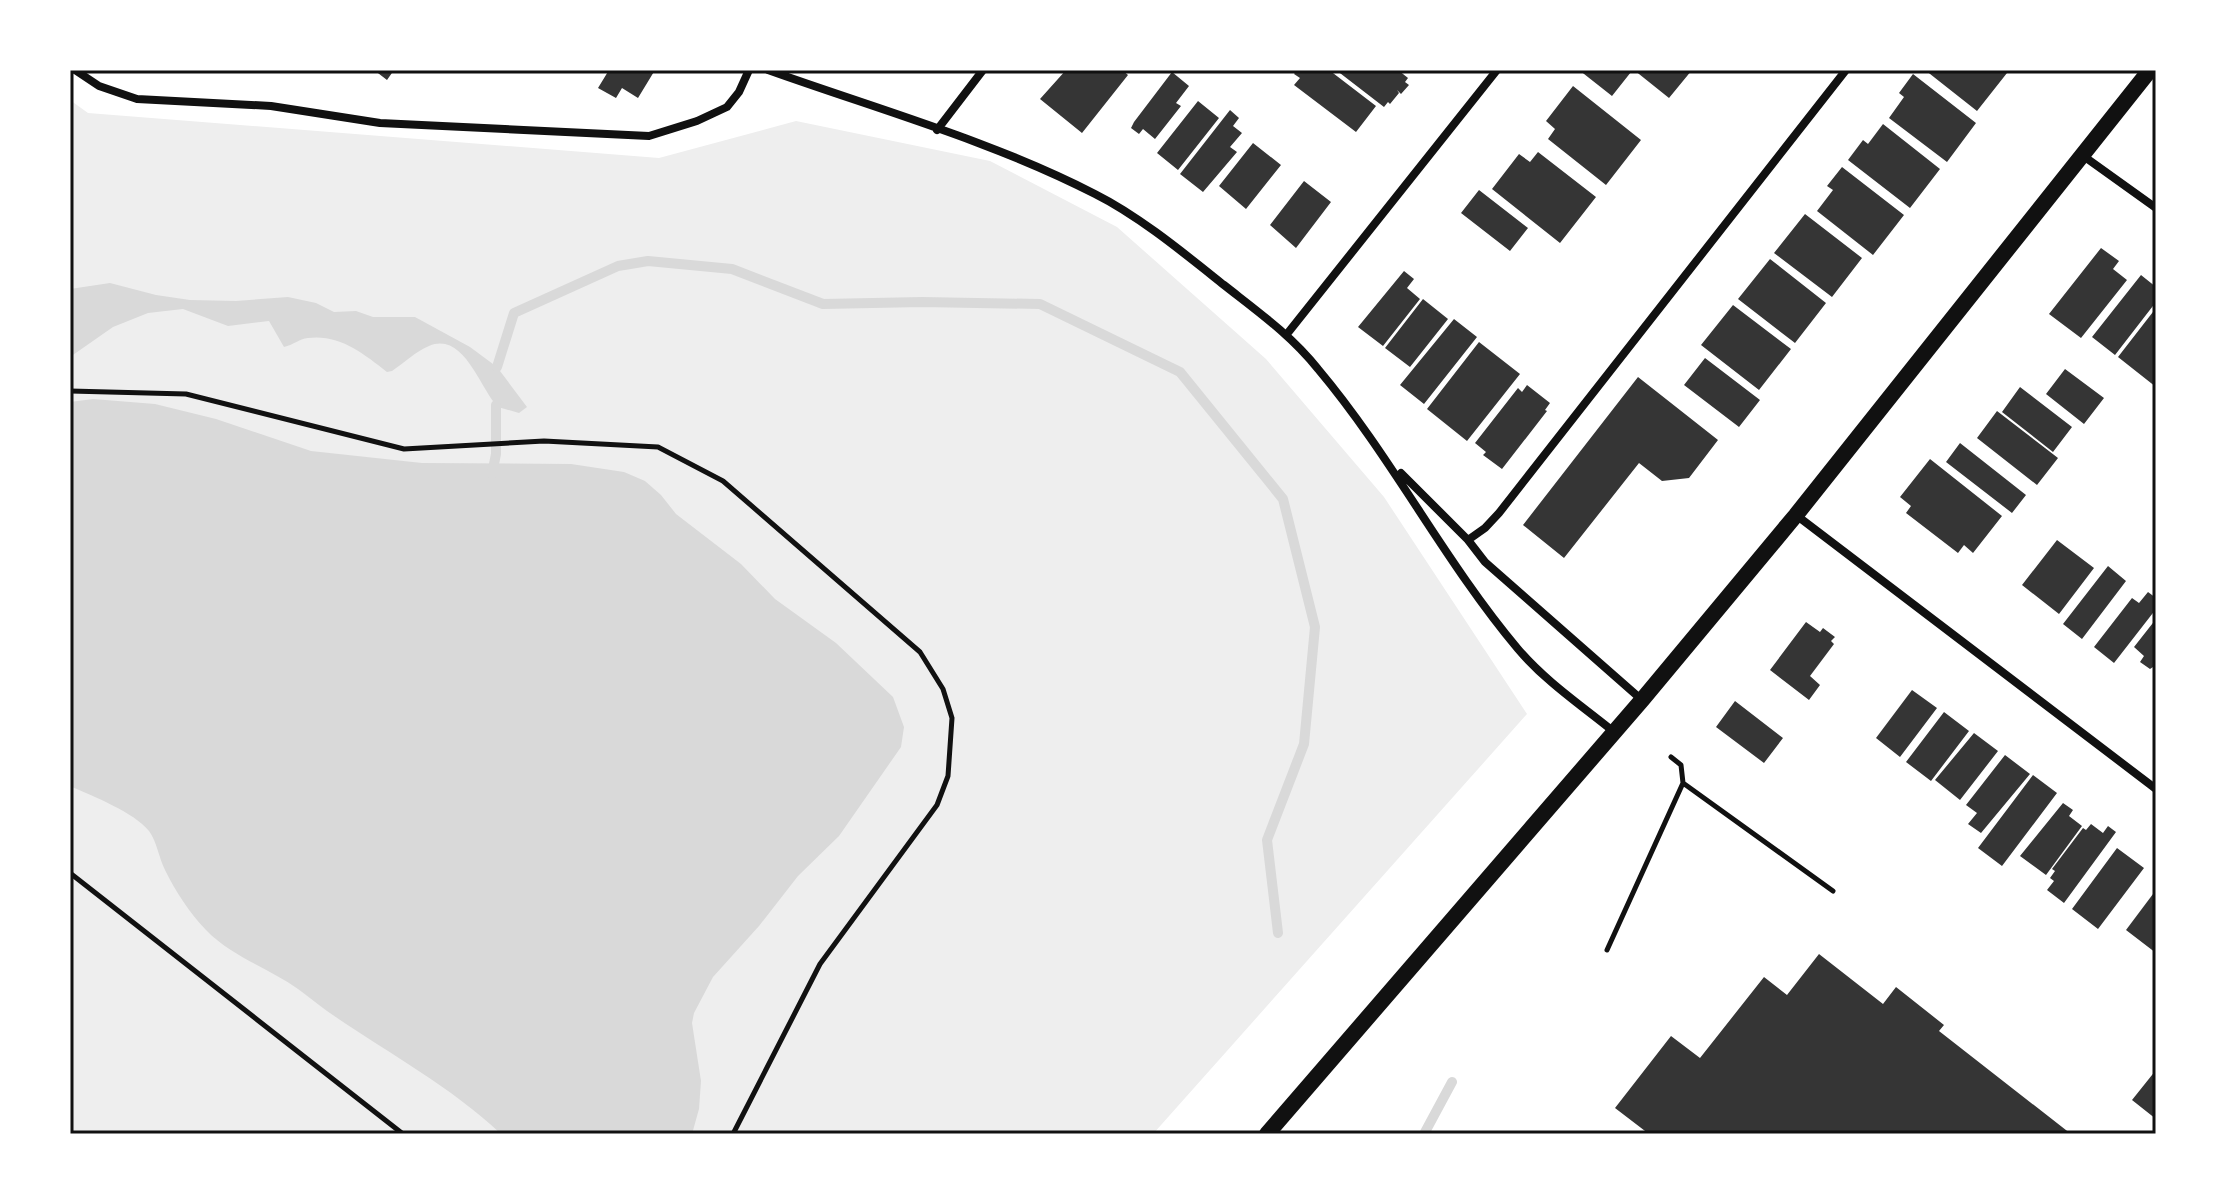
<svg xmlns="http://www.w3.org/2000/svg" width="2226" height="1204" viewBox="0 0 2226 1204" font-family="Lora,serif">
<style>
.green{fill:#eee}
.water{fill:#d9d9d9}
.lines{fill:none;stroke-linecap:round;stroke-linejoin:round}
.stream{stroke:#d9d9d9;stroke-width:10}
.building{fill:#353535}
.path{stroke:#111;stroke-width:5}
.minor{stroke:#111;stroke-width:8}
.secondary{stroke:#111;stroke-width:16}
.neatline{fill:none;stroke:#111;stroke-width:3}
</style>
<rect width="100%" height="100%" fill="#fff"/>
<path class="green" d="M70,100L88,113L659,158L796,121L990,161L1117,227L1266,359L1384,497L1527,714L1153,1134H70Z"/>
<path class="water" d="M110,283L156,295L190,300L236,301L288,297L316,303L334,312L356,311L373,317H415L470,347L497,367L527,407L519,413L498,407C480,389 464,331 429,346C416,351 404,363 392,371L387,372C363,353 339,334 308,338C299,339 293,345 284,347L269,321L228,326L183,309L148,313L113,327L70,357V289Z
M93,399L155,404L216,419L311,451L422,463L571,464L624,472L645,481L661,495L676,514L741,564L775,599L836,643L893,697L904,727L901,747L839,836L798,876L759,926L713,977L694,1013L692,1023L701,1081L699,1109L692,1134H501C449,1085 386,1052 327,1011C317,1004 308,996 298,989C269,968 232,957 206,930C189,912 176,892 165,870C159,858 157,842 149,831C134,812 92,796 70,786V402Z"/>
<g class="lines">
<path class="stream" d="M497,367L514,313L618,266L648,261L732,269L823,304L922,302L1040,304L1180,372L1283,499L1315,627L1304,744L1267,840L1278,933
M492,474L496,454V405
M1424,1134L1452,1082"/>
</g>
<path class="building" d="M374,70H394L387,80Z
M609,70H655L638,98L622,88L616,98L598,88Z
M1066,70H1122L1128,75L1082,133L1040,99Z
M1297,70H1329L1376,106L1356,132L1294,85L1300,78L1294,74Z
M1336,70H1398L1408,78L1405,82L1409,85L1401,94L1397,90L1399,93L1390,104L1388,102L1384,107Z
M1579,70H1628L1631,72L1612,96Z
M1634,70H1692L1669,98Z
M1925,70H2004L2007,73L1977,111Z
M1172,72L1189,86L1176,103L1181,106L1155,139L1143,129L1139,134L1131,128L1134,122Z
M1913,74L1976,123L1947,162L1889,118L1904,97L1899,93Z
M1573,86L1641,140L1606,185L1548,139L1555,129L1546,121Z
M1198,101L1219,118L1178,170L1157,153Z
M1230,110L1239,118L1233,126L1242,133L1230,147L1237,152L1203,192L1180,174Z
M1883,124L1940,169L1910,208L1848,160L1863,140L1868,144Z
M1253,143L1281,165L1246,209L1219,186Z
M1538,152L1596,197L1560,243L1492,189L1519,154L1530,162Z
M1842,167L1904,215L1873,255L1817,211L1833,190L1827,186Z
M1304,181L1331,202L1296,248L1270,225Z
M1479,190L1528,228L1510,251L1461,213Z
M1805,214L1862,258L1832,297L1774,253Z
M2101,248L2119,261L2113,269L2127,280L2081,338L2049,314Z
M1770,259L1826,303L1795,343L1738,299Z
M1404,271L1414,279L1407,288L1420,299L1383,346L1358,327Z
M2141,275L2156,287V302L2115,355L2092,337Z
M1423,299L1448,319L1410,367L1385,348Z
M1733,305L1791,349L1759,390L1701,345Z
M2156,308V387L2118,357Z
M1454,319L1477,337L1424,404L1400,385Z
M1479,342L1520,374L1467,441L1427,409Z
M1705,358L1760,400L1739,427L1684,385Z
M2065,369L2104,398L2084,424L2046,394Z
M1638,377L1718,440L1689,478L1662,481L1639,463L1564,558L1523,525Z
M1527,385L1550,403L1545,410L1547,411L1502,469L1483,455L1486,452L1475,443L1518,388L1522,392Z
M2020,387L2072,427L2053,452L2002,412Z
M1997,411L2058,458L2037,485L1977,438Z
M1960,443L2026,495L2012,513L1946,462Z
M1930,459L2002,516L1973,553L1964,545L1958,553L1906,513L1911,506L1900,497Z
M2057,540L2094,568L2059,614L2022,585Z
M2108,566L2126,581L2082,639L2063,624Z
M2148,592L2156,598V609L2114,663L2094,647L2132,598L2139,603Z
M2156,619V665L2150,669L2140,662L2144,656L2134,647Z
M1806,622L1820,632L1823,628L1835,637L1831,641L1834,644L1810,676L1820,685L1809,700L1770,670Z
M1912,690L1937,708L1900,757L1876,738Z
M1735,701L1783,738L1764,763L1716,727Z
M1944,712L1969,731L1931,781L1906,762Z
M1974,733L1998,751L1960,800L1935,780Z
M2005,755L2030,774L1981,833L1968,824L1977,813L1966,805Z
M2033,775L2057,793L2002,866L1978,848Z
M2063,803L2073,810L2069,816L2082,826L2046,875L2020,856Z
M2091,824L2103,833L2108,826L2116,832L2064,903L2047,890L2054,881L2050,878L2055,871L2052,869L2083,828L2086,830Z
M2117,848L2144,868L2098,929L2072,909Z
M2156,890V953L2126,930Z
M1819,954L1883,1004L1896,987L1944,1025L1939,1031L2071,1134H1649L1615,1108L1671,1036L1700,1058L1764,977L1787,995Z
M2156,1070V1119L2132,1100Z"/>
<g class="lines">
<path class="path" d="M70,391L186,394L404,449L544,441L658,447L723,481L920,652L943,689L952,718L948,776L937,805L820,964L733,1134
M1683,783L1833,891
M70,873L403,1134
M1607,950L1683,783L1681,765L1671,757"/>
<path class="minor" d="M75,70L99,86L137,99L271,106L380,123L649,136L697,121L727,107L739,92L749,70
M768,70C877,109 992,141 1095,194C1139,216 1185,254 1224,285C1257,311 1291,335 1318,369C1392,457 1444,561 1518,649C1545,681 1582,706 1614,732
M937,130L983,70
M2082,155L2156,208
M1287,334L1497,70
M1401,473L1468,540L1485,562L1642,700
M1796,515L2156,789
M1468,540L1485,528L1499,513L1846,70"/>
<path class="secondary" d="M1267,1134L1642,700L1796,515L2150,70"/>
</g>
<rect width="2226" height="1204" fill="none" stroke="#ffffff" stroke-width="144"/>
<rect x="72" y="72" width="2082" height="1060" class="neatline"/>
</svg>
